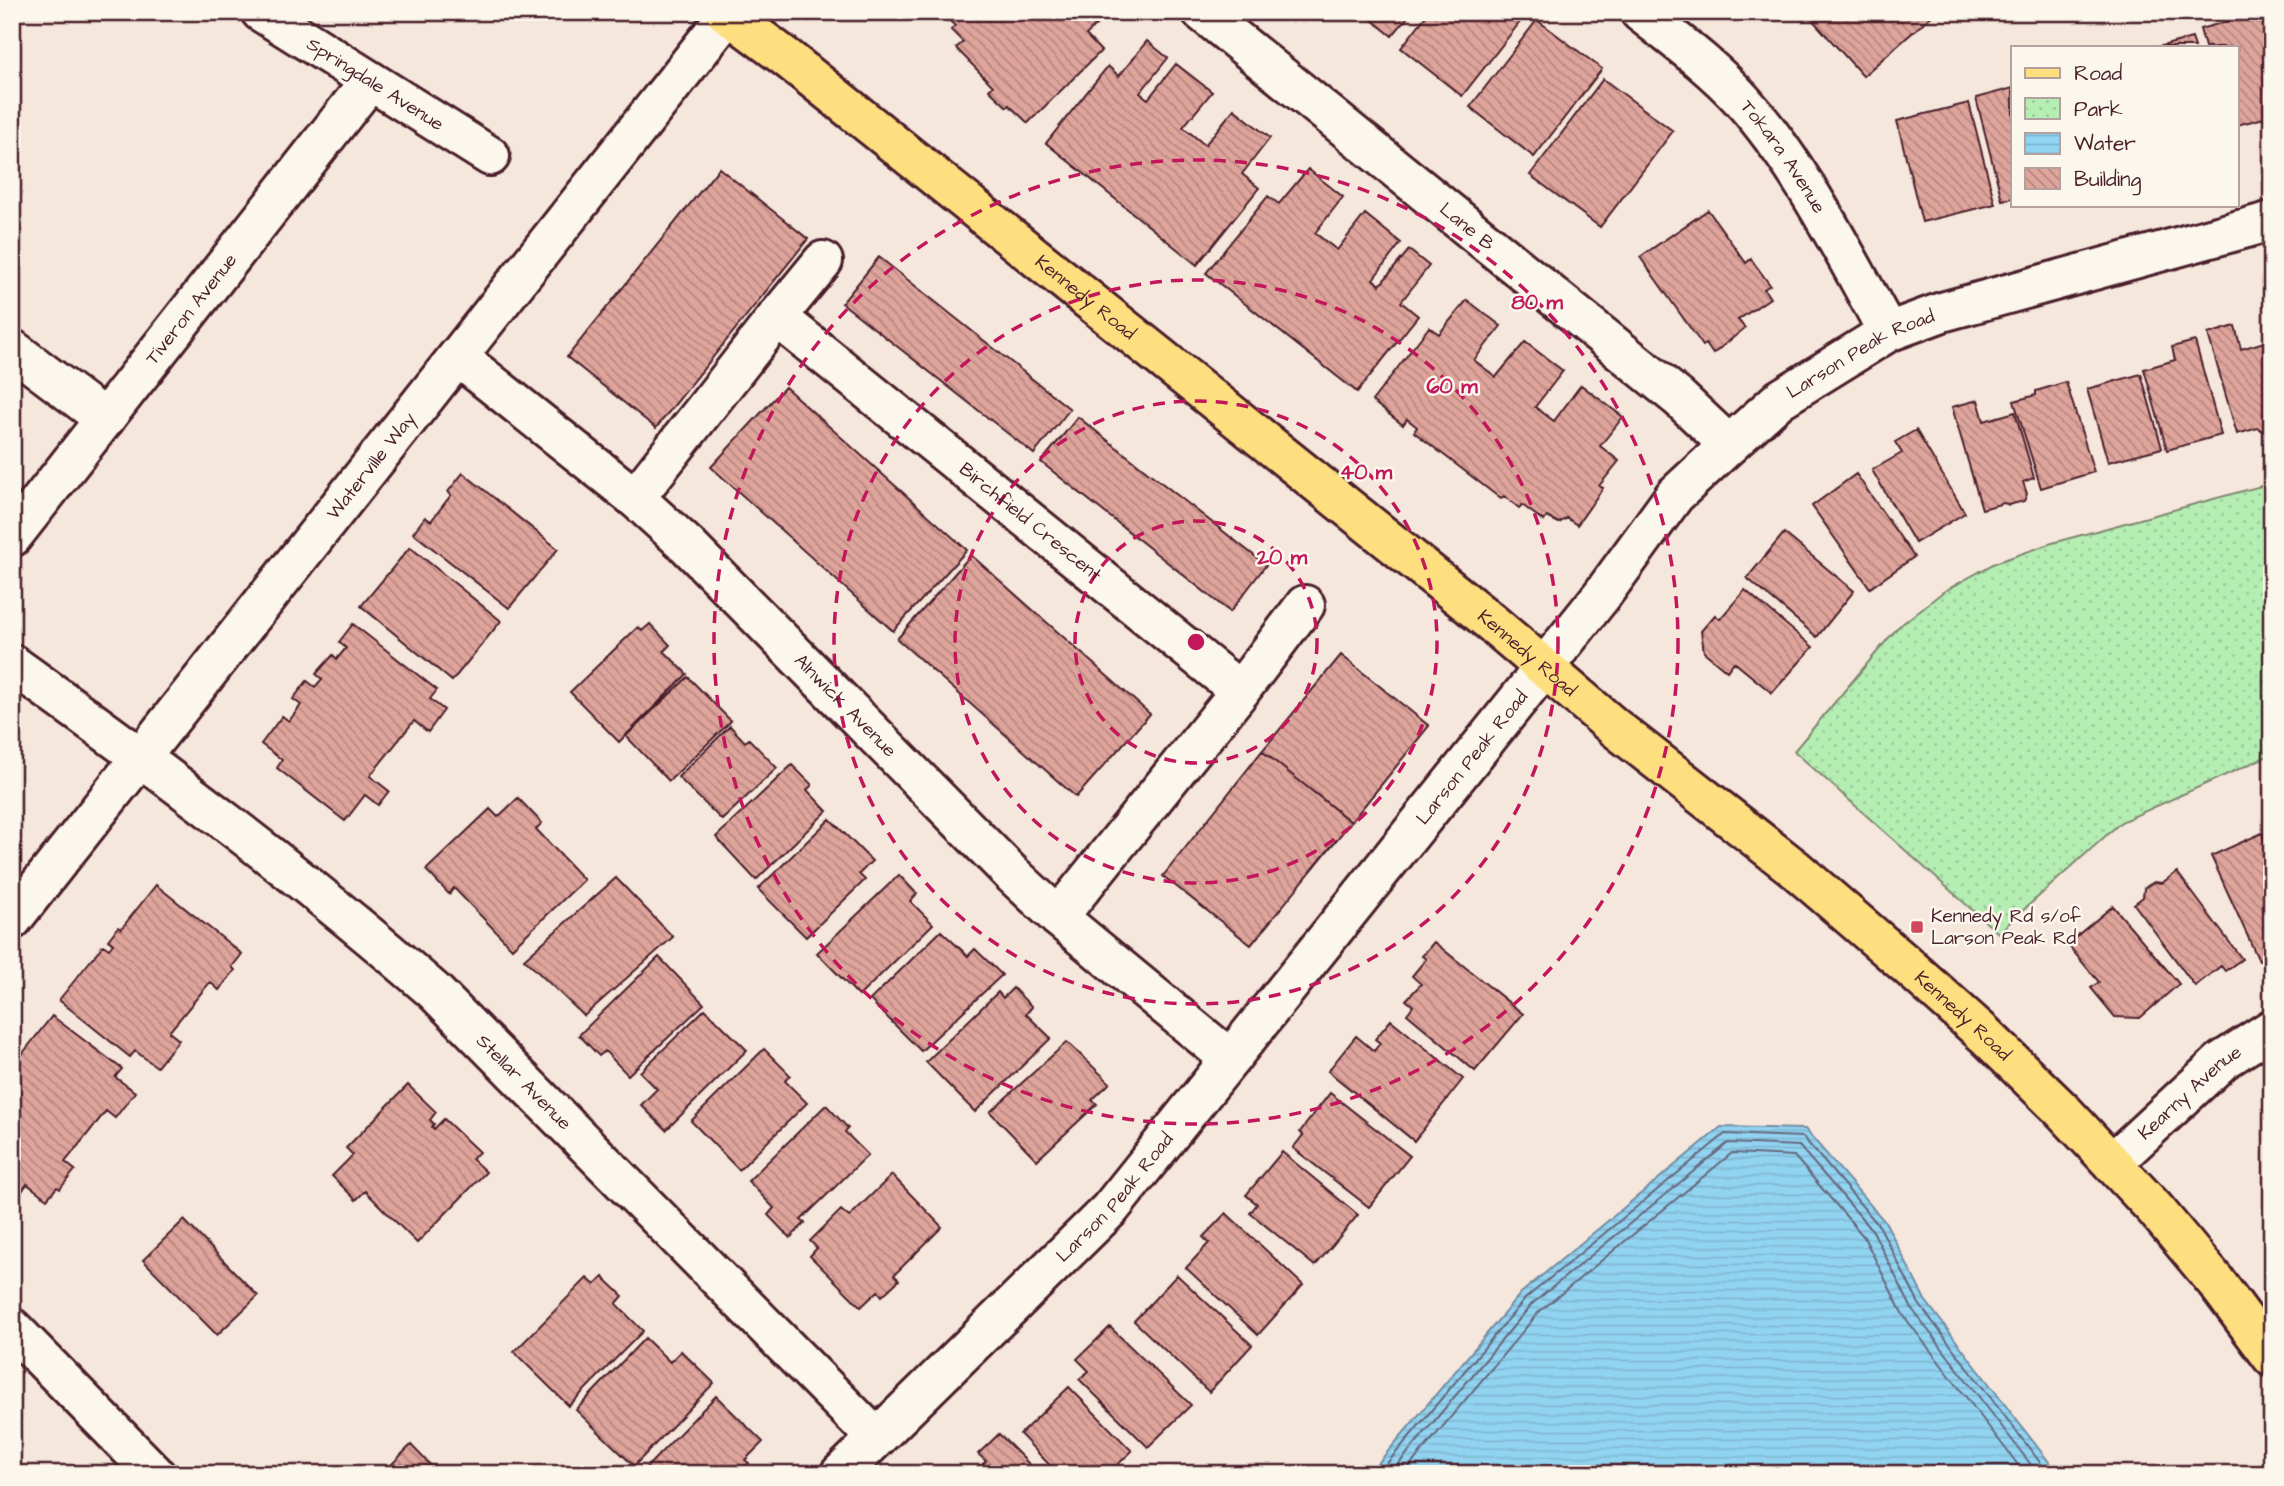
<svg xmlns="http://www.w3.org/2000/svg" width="2284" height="1486" viewBox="0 0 2284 1486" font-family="'Architects Daughter',sans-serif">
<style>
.park{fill:url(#park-dots);stroke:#7f866f;stroke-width:2}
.water{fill:url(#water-rules);stroke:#758ca2;stroke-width:2}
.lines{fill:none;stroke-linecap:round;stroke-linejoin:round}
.shore{stroke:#66677b;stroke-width:2}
.building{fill:url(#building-back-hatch);stroke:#4a1f2b;stroke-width:2}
.minor-casing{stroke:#4a1f2b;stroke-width:44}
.major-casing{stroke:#4a1f2b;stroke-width:44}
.minor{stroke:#fbf7ec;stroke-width:38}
.major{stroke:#fedf80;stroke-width:38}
.ring{fill:none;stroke:#c2185b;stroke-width:3.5;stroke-dasharray:12 9}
.poi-dot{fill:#d1495b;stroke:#fbf7ec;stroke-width:2.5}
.labels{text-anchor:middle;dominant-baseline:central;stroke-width:5;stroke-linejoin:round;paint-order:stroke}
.street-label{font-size:19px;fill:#4a1f2b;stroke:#fbf7ec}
.poi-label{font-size:19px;fill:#4a1f2b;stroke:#fbf7ec;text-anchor:start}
.centre{fill:#c2185b;stroke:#fbf7ec;stroke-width:3.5}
.ring-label{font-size:21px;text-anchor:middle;font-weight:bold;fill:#c2185b;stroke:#fbf7ec;stroke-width:5;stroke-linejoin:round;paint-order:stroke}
</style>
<defs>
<pattern id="park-dots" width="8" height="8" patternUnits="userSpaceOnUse" patternTransform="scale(1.75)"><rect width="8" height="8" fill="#b4eeb3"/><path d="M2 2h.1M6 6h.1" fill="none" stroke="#9ccc9a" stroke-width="1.8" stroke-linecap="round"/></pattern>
<pattern id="water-rules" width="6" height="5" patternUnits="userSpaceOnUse" patternTransform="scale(1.75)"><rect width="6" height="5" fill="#91d4f2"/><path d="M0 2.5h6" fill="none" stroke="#7fb6d0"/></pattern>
<pattern id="building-back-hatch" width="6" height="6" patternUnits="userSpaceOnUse" patternTransform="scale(1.75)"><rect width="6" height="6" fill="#dfa59c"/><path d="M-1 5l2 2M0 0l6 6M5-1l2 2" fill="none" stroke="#b7867f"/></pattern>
</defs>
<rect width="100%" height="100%" fill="#f5e7dc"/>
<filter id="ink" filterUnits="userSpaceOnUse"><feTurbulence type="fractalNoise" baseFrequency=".0143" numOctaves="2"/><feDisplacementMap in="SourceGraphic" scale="14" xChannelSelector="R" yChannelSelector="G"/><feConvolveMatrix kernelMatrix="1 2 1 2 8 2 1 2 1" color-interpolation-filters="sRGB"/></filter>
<g filter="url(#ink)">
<path class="park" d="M2272,483V754L2121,822L1998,933L1794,751L1897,628L1943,592L1995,563L2052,543Z"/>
<path class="water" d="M1721,1127L1805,1129L1886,1223L1925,1300L2058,1474H1369L1521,1293Z"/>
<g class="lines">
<path class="shore" d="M1378,1474L1526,1298L1725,1134L1803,1137L1880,1227L1919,1304L2049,1474
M1390,1474L1532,1304L1728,1143L1799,1146L1873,1231L1912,1309L2038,1474
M1403,1474L1539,1312L1732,1153L1794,1156L1864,1237L1903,1315L2025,1474"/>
</g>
<path class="building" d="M931,12H1109L1086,35L1101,51L1028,123L1009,105L1007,107L989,90L993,86L956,48L963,42L951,30L955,26L944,15L939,20Z
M1362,12H1412L1392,36Z
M1429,12H1518L1524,17L1462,96L1401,48Z
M1812,12H1936L1863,76L1808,15Z
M2261,12L2272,52V116L2237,125V47H2205L2200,29Z
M1537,20L1602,69L1534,157L1470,107Z
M2192,38L2195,47H2158Z
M1147,41L1168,58L1140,93L1148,99L1176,64L1212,92L1183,127L1205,145L1234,109L1270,138L1242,174L1259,188L1197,265L1046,143L1108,66L1119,76Z
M1603,79L1673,131L1600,227L1530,175Z
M2013,88V198L2002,200L1976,98Z
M1969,103L1995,204L1922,222L1897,121Z
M719,168L808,239L656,428L567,357Z
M1308,169L1343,197L1315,233L1337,250L1365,214L1401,243L1373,279L1380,285L1409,250L1429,266L1401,302L1418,316L1357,392L1206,273L1268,196L1279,204Z
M1708,210L1746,263L1751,259L1770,285L1764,289L1770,298L1738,320L1745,328L1713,354L1706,344L1703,346L1640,257Z
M879,257L1070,409L1034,454L842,303Z
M1467,300L1501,326L1474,360L1496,377L1525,342L1563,371L1535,407L1554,421L1581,385L1623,417L1600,446L1619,461L1599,486L1603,488L1577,525L1567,518L1559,523L1547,517L1544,521L1522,505L1519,508L1504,496L1501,499L1414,432L1417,427L1407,419L1403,425L1372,401L1429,327L1439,334Z
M2235,326L2241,349L2271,340L2272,429L2263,431L2258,428L2237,434L2208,334Z
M2195,341L2221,435L2167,450L2144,369L2175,360L2172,347Z
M2141,374L2162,448L2108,462L2087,389Z
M2066,382L2094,472L2041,488L2014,401L2036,395V391Z
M785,387L967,550L893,631L711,467Z
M1978,400L1984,421L2015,412L2034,478L2023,482L2027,494L2024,501L2009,505L2004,503L1982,509L1952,407Z
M1078,417L1266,565L1230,612L1041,462Z
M1916,430L1965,513L1915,543L1872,470L1902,453L1895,442Z
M463,473L558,549L509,608L413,533L425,517L431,521L451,495L448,492Z
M1856,474L1914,557L1870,588L1812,506Z
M1784,533L1854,591L1817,637L1747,578Z
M410,547L501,621L452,681L361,606Z
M971,555L1150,714L1076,797L897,639Z
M1745,590L1813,647L1772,693L1734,662L1727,671L1704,652L1701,631L1715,615L1720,619Z
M353,624L437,690L430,699L444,710L428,732L414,721L370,776L389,791L378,805L365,795L345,821L277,768L282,760L261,744L282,716L289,721L301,705L293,699L307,681L315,687L322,679L316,674L333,655L337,659L346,648L339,642Z
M650,624L670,645L664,651L687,674L619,742L570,692L638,627L642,631Z
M1341,655L1429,726L1351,822L1262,751Z
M688,677L731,721L669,781L626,736Z
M730,726L745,742L749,739L777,768L722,820L678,777Z
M1262,751L1351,822L1251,945L1163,876Z
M792,765L812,785L807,790L827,811L756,880L716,837Z
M518,798L542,823L536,829L584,880L512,948L454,888L449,894L426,870L490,809L498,817Z
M830,819L872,861L859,874L865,880L806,937L758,889Z
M2262,833L2272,856V931L2266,934L2272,946V955L2259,961L2211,856Z
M2177,872L2242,959L2225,971L2221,966L2195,986L2134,904L2143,897L2144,888L2154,882L2162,883Z
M899,875L917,894L910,901L933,924L859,996L817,953Z
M616,878L673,937L584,1016L524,959Z
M156,885L242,954L232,967L235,970L219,990L210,982L169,1032L179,1040L157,1067L135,1051L130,1057L59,1000L103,945L109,949L113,944L108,940L118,927L121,929Z
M2113,906L2179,984L2140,1018L2115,1017L2091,988L2099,982L2067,944Z
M941,931L968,956L975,949L1002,975L921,1051L870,1000Z
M1434,942L1523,1014L1475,1071L1407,1014L1413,1006L1406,1000L1421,984L1412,976L1426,959L1422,956Z
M659,957L704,1004L628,1075L605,1051L599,1056L579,1035Z
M1013,988L1032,1007L1026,1014L1051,1038L975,1112L926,1062L998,992L1003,998Z
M705,1009L747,1050L666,1130L641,1105L657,1089L640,1072Z
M52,1016L122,1069L115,1077L135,1092L115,1118L106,1111L65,1162L75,1170L60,1189L57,1187L47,1199L27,1184L20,1194L12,1188V1067Z
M1391,1020L1463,1079L1414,1141L1328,1071L1356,1036L1374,1051L1380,1043L1375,1039Z
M1067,1042L1110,1083L1092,1100L1097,1104L1037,1160L990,1112Z
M764,1049L790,1075L785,1081L807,1103L739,1170L691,1121Z
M408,1085L436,1112L430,1120L434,1124L432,1127L434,1129L444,1119L479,1152L472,1159L486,1172L417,1243L365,1191L356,1200L332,1176L353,1155L346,1148Z
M1330,1093L1410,1156L1369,1207L1293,1148L1303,1135L1300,1132Z
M826,1105L848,1128L845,1132L868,1155L801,1220L805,1223L790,1238L768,1215L774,1208L748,1181Z
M1282,1152L1358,1215L1315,1266L1250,1213L1257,1204L1246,1195Z
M892,1175L942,1227L894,1275L899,1280L882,1296L878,1291L861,1307L810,1256L817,1248L810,1241L841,1210L849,1217Z
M1226,1213L1303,1285L1258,1335L1186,1268L1209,1243L1203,1237Z
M184,1220L258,1296L217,1335L143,1260Z
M1177,1275L1252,1345L1209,1392L1134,1321Z
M603,1277L623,1296L616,1304L643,1331L569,1406L514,1352L587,1278L595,1285Z
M1110,1327L1191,1405L1148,1447L1079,1379L1089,1371L1077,1359Z
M645,1338L670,1362L681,1351L714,1383L634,1466L576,1410Z
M1069,1387L1132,1451L1108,1474H1058L1020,1434Z
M716,1396L763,1442L745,1460L749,1463L738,1474H640Z
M999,1434L1039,1474H973L986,1461L978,1454Z
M411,1445L437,1472L435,1474H382Z"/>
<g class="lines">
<g class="minor-casing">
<g id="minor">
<path id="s1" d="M261,12L490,156"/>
<path id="s2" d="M1202,12L1679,398L1729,445"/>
<path id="s3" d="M1640,12C1674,39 1713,68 1742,100C1802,167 1844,254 1888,332"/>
<path d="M777,317L823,261"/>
<path d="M12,349L105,419"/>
<path id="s4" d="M458,357L635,498L687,545L1013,875L1058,917L1230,1059"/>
<path id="s5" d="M635,498L777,317L1240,691L1058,917"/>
<path id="s6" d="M12,537L370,81"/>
<path id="s7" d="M12,664C157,768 300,874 434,991L876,1438"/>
<path d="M1240,691L1305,605"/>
<path id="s8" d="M12,920L730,12"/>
<path id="s9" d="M2112,1163L2222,1061L2272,1029"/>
<path d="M12,1328L155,1474"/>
<path id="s10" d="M840,1474L1110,1209L1602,595L1675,495L1729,445L1780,399L1888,332L1942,312L2272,221"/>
</g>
</g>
<g class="major-casing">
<g id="major">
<path id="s11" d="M725,12L788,59L1492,623L1614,727L1794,868L1909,967L1985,1035L2064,1112L2155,1209L2216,1282L2272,1357"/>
</g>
</g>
<use href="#minor" class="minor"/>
<use href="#major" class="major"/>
</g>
</g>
<g class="ring">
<circle cx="1196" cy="642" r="121"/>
<circle cx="1196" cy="642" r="241"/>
<circle cx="1196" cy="642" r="362"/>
<circle cx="1196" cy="642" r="482"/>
</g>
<rect class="poi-dot" x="1910" y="920" width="14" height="14" rx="3.5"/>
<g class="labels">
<g class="street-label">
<text stroke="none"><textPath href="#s1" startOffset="135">Springdale Avenue</textPath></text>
<text stroke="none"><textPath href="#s3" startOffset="205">Tokara Avenue</textPath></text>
<text stroke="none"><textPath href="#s2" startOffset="341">Lane B</textPath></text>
<text stroke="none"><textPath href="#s11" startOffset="460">Kennedy Road</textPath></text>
<text stroke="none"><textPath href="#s6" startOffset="290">Tiveron Avenue</textPath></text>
<text stroke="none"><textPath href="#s10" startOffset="1524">Larson Peak Road</textPath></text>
<text stroke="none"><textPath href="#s8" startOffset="579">Waterville Way</textPath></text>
<text stroke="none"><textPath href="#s5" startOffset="556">Birchfield Crescent</textPath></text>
<text stroke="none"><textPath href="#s11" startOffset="1027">Kennedy Road</textPath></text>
<text stroke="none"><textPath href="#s4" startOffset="522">Alnwick Avenue</textPath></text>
<text stroke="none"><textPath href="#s10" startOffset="957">Larson Peak Road</textPath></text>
<text stroke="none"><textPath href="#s11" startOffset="1594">Kennedy Road</textPath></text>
<text stroke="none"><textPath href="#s7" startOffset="662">Stellar Avenue</textPath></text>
<text stroke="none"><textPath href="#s9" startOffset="105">Kearny Avenue</textPath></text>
<text stroke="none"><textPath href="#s10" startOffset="390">Larson Peak Road</textPath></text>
</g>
<g class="poi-label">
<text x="1931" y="916">Kennedy Rd s/of<tspan x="1931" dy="22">Larson Peak Rd</tspan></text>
</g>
</g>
<circle cx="1196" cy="642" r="10" class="centre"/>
<g class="ring-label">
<text x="1537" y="309">80 m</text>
<text x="1452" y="393">60 m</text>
<text x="1366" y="479">40 m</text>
<text x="1282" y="564">20 m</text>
</g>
<rect width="2284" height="1486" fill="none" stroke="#fbf7ec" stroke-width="42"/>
<rect x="21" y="21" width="2242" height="1444" fill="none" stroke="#4a1f2b" stroke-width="2.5" filter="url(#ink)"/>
<rect x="2011" y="46" width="228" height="161" fill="#fbf7ec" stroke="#b4a19f" stroke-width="2"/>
<rect x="2025" y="68" width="35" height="10" fill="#fedf80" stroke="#b4a19f" stroke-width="2"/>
<text x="2074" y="80" font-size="21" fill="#4a1f2b">Road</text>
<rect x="2025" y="98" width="35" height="21" fill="url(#park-dots)" stroke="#b4a19f" stroke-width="2"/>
<text x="2074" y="116" font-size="21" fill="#4a1f2b">Park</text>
<rect x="2025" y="133" width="35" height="21" fill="url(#water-rules)" stroke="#b4a19f" stroke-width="2"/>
<text x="2074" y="150" font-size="21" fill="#4a1f2b">Water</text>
<rect x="2025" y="168" width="35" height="21" fill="url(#building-back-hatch)" stroke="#b4a19f" stroke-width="2"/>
<text x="2074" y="186" font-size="21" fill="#4a1f2b">Building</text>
</svg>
